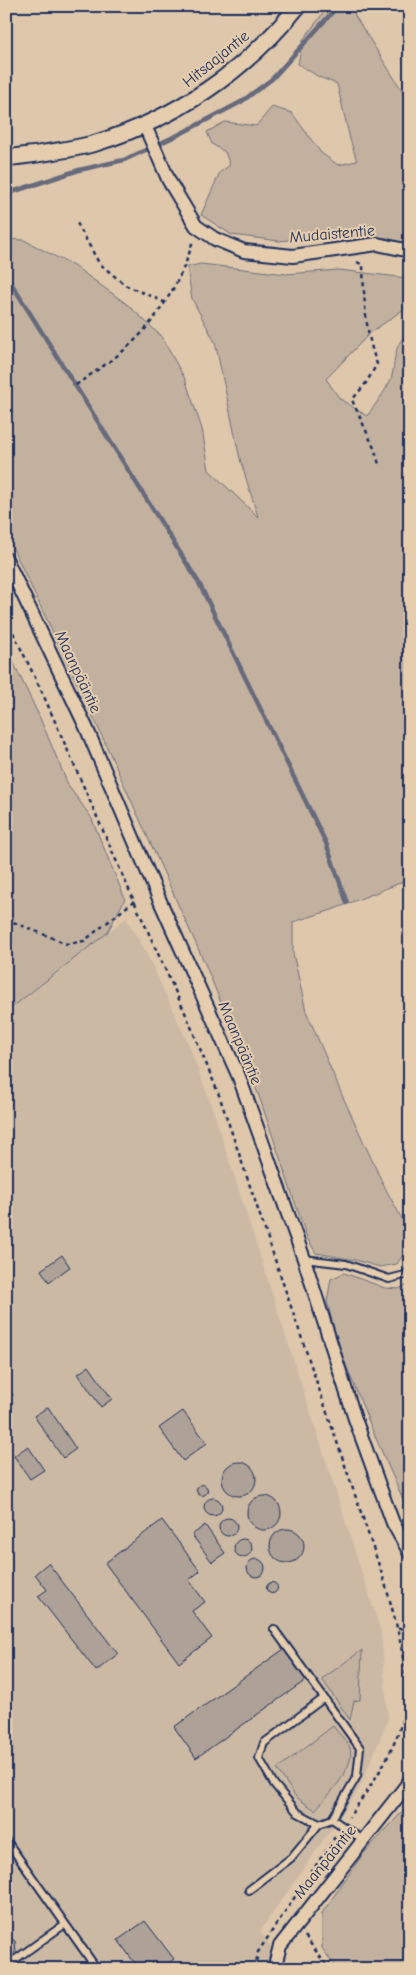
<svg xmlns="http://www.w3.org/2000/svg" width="416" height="1975" viewBox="0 0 416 1975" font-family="'Comic Neue',sans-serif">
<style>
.built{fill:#ccb9a4}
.green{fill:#c2b19f;stroke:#6e707e}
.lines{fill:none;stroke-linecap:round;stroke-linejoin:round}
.stream{stroke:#666a7c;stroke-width:4.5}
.building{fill:#aea197;stroke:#1b2f5e}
.service-casing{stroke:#1b2f5e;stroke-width:10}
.minor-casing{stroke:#1b2f5e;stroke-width:16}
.tertiary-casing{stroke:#1b2f5e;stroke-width:19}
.path{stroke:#1b2f5e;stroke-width:2.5;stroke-dasharray:4 4;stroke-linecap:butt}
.service{stroke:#e6cdae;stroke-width:6}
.minor{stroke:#e6cdae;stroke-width:12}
.tertiary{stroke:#e6cdae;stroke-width:15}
.labels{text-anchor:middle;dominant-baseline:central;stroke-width:4;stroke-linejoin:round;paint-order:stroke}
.street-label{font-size:16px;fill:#1b2f5e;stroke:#e6cdae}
</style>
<rect width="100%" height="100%" fill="#dec7ab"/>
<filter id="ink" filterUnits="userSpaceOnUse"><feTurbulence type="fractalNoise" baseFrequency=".02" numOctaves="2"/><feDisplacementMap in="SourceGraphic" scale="10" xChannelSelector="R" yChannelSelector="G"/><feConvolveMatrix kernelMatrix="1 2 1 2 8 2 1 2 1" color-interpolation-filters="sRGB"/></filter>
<g filter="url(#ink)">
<path class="built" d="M126,918L146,952L188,1043L214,1113L381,1632L388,1720L359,1789L260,1931L282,1964V1969H6V1012Z"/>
<path class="green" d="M326,6H353L355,16L410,103V246L387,238L339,234L279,241L232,235L201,215L220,172L230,165L225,152L212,144L207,132L225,122L256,126L272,107L292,113L321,153L338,165L357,161L350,139L337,84L319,77L298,64L303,40L321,16Z
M6,239L24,240L77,268L128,305L161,336L185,379L202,429L209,470L258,517L240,459L215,342L192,299L187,267L201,264L286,274L339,270L407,278L410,280V301L404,309L370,333L326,379L340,399L367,416C375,405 385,392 391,379C396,364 392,342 410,333V879L332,910L293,922V953L306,1011L342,1095L383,1184L402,1219L410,1241V1244L397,1264L380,1267L355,1260L316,1253L307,1238L259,1096L206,966L97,725L6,534Z
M6,647L40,718L69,787L91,817L125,899L107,933L6,1012Z
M344,1273L385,1288L399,1289L410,1283V1515L374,1434L339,1348L327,1301L331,1279Z
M362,1650L360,1700L354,1701L350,1720L322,1679Z
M333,1726C338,1733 347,1741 350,1748C356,1768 327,1797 315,1810L296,1797L277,1769Z
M410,1809V1969H337L322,1948V1913L363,1854L402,1812Z"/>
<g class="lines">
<path class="stream" d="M6,197L9,193L79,170L124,160L180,134L241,102L272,79L338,6
M6,275L199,583L326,843L347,903"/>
</g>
<path class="building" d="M62,1255L70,1267L49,1282L41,1270Z
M89,1366L112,1399L101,1407L78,1374Z
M6,1385L13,1395L6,1400Z
M48,1407L76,1449L63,1458L34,1416Z
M183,1411L207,1443L183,1461L159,1428Z
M28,1446L44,1470L30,1479L14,1456Z
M222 1479a17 17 0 1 1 34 0a17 17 0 1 1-34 0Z
M196.5 1490a5.5 5.5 0 1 1 11 0a5.5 5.5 0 1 1-11 0Z
M247 1513a17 17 0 1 1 34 0a17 17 0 1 1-34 0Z
M204 1507a9 9 0 1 1 18 0a9 9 0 1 1-18 0Z
M219 1527a9 9 0 1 1 18 0a9 9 0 1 1-18 0Z
M162,1520L200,1571L189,1580L205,1602L192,1611L212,1638L179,1663L105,1563Z
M205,1525L225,1553L212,1562L192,1535Z
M270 1546a17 17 0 1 1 34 0a17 17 0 1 1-34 0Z
M234 1548a9 9 0 1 1 18 0a9 9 0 1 1-18 0Z
M247 1568a9 9 0 1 1 18 0a9 9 0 1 1-18 0Z
M48,1563L118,1654L96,1671L38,1596L47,1590L35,1574Z
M266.5 1588a5.5 5.5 0 1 1 11 0a5.5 5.5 0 1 1-11 0Z
M284,1649L306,1680L196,1758L174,1727Z
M145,1921L174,1959L161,1969H139L118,1940Z
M6,1935L15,1941L16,1951L9,1959H6Z"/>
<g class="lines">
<g class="service-casing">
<path id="service" d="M304,1259L346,1264L389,1279L405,1275L410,1270
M274,1629L324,1698
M332,1819L357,1776L360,1748L324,1698L264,1743L259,1758L274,1784L298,1813L319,1824L332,1819L363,1840
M6,1840L97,1969
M249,1890L291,1858L319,1824
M6,1966L65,1924"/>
</g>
<g class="minor-casing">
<path id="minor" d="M145,126L169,181L196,226L215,239L244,251L293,256L377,244L410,251
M6,559L86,727L160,901L239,1077L304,1259L355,1419L379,1485L393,1523L410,1553
M274,1969L280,1946L410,1781"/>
</g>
<g class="tertiary-casing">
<path id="tertiary" d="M6,158C35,154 69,151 96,143C175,119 246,71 298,6"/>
</g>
<path class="path" d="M77,223L99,263L125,285L164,302
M357,262L363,265C364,299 365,332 377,364L366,383L352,400L374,448L379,464
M76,385C95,371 117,358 134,341C159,317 186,273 193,239
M6,618L42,692L134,901L187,1017L219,1095L385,1583C398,1630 415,1683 399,1731C388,1762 368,1790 349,1817
M6,919L67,944L84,941L134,901
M398,1629L410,1627
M305,1936L329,1969
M255,1969L258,1952L337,1834"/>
<use href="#service" class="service"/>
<use href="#minor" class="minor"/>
<use href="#tertiary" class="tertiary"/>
</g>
</g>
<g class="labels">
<g class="street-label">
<text transform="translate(216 59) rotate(-39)">Hitsaajantie</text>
<text transform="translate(332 234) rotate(-5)">Mudaistentie</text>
<text transform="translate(78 672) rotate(65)">Maanpääntie</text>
<text transform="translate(240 1043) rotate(67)">Maanpääntie</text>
<text transform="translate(325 1862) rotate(-51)">Maanpääntie</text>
</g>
</g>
<rect width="416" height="1975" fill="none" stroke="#e6cdae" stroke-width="25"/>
<rect x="12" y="12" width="391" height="1950" fill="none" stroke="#1b2f5e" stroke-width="2" filter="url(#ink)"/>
</svg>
